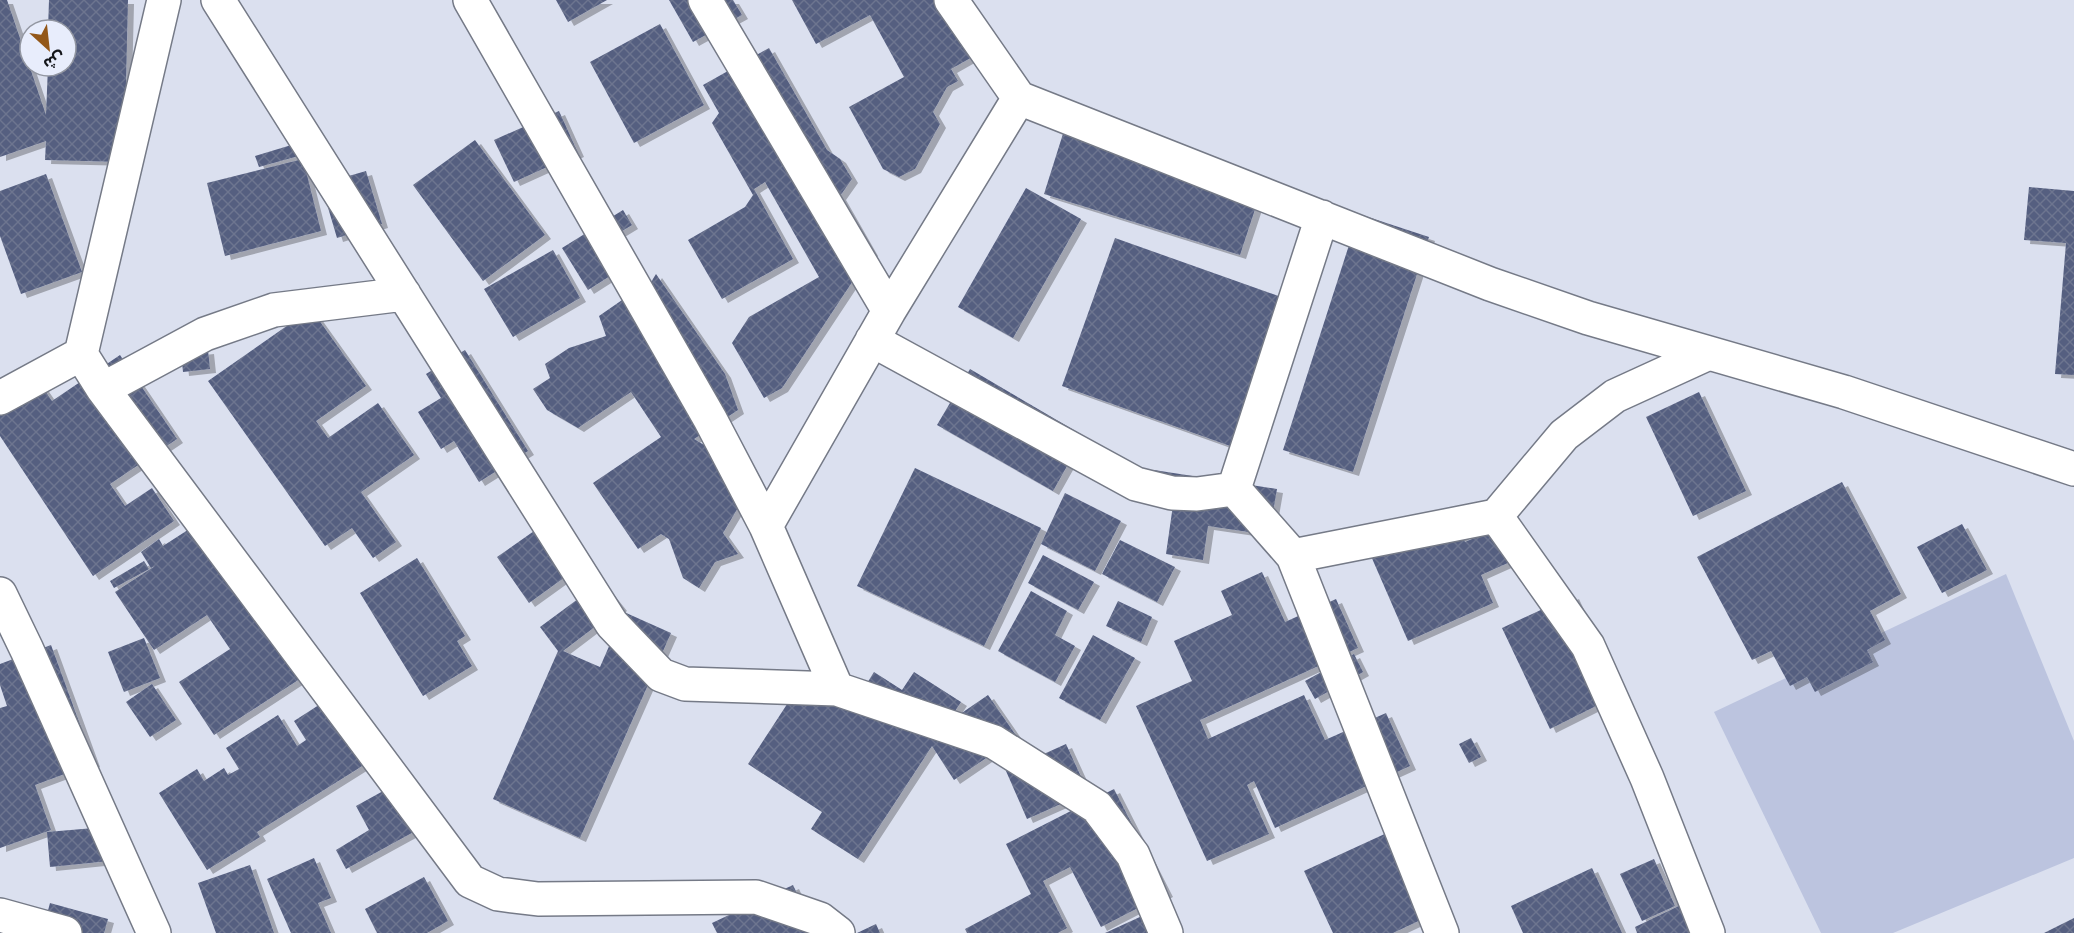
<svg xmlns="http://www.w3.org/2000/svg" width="2074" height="933" viewBox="0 0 2074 933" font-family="'Nunito Sans','Noto Sans Arabic',sans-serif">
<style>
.park{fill:#bcc4df}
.building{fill:url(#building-cross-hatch);filter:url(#shadow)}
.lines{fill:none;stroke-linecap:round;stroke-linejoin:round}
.minor-casing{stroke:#757a87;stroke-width:36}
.minor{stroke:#fff;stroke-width:33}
</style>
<defs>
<pattern id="building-cross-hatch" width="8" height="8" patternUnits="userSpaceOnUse" patternTransform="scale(1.5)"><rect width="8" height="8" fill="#545e80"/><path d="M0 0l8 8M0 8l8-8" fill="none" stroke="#6d758f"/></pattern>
<filter id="shadow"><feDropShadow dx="6" dy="4" stdDeviation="0" flood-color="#0004"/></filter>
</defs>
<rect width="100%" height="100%" fill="#dbe0ef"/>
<path class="park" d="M2006,574L2074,741V858L1893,933H1821L1714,712Z"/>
<path class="building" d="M0,0H7L46,115L48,66H66V30H48L49,0H128L124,162L45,160L46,141L0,157Z
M556,0H607L568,22Z
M669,0H733L742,15L693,42Z
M792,0H943L974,56L951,69L958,81L947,87L933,112L940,124L915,169L899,177L883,169L849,107L904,77L870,15L816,44Z
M660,24L704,105L634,143L590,62Z
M769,48L827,150L840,159L852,179L840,196L872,252L782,388L764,398L732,343L749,317L819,277L765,182L754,189L793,259L722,299L688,240L745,207L753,195L712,123L719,113L703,85Z
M559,111L578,153L514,182L494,140Z
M1067,121L1264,182L1240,255L1044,194Z
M475,140L545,235L483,281L413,185Z
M298,143L302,155L259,167L255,156Z
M303,159L321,231L225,256L207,183Z
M366,171L382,224L337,238L321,184Z
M46,174L82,272L21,294L0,236V191Z
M2029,187L2074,191V375L2055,374L2066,243L2024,240Z
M1026,188L1081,219L1013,338L958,307Z
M623,210L632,225L604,242L621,269L588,290L562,248Z
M1359,214L1429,237L1353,472L1283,450Z
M1115,238L1287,299L1233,447L1062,386Z
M553,250L580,298L513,337L484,289Z
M656,274L725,374L738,410L694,439L734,463L748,491L723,533L738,554L715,562L699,588L683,578L669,539L661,534L638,549L593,483L661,437L631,392L578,428L547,410L533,389L550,378L545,364L569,348L606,336L599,316L625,298L645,292Z
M311,309L366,386L316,421L328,438L378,403L414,455L361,492L396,542L373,558L352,528L325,546L208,381Z
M208,350L210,369L183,372L181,353Z
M465,350L528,451L479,482L454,441L441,449L418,412L441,398L426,374Z
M120,355L177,439L110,484L125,506L152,488L174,521L93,576L0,436V403L37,379L52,401Z
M970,369L1084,436L1053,491L937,425Z
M1699,392L1746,491L1693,516L1646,417Z
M915,468L1041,528L984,646L857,586Z
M1154,470L1277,489L1269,535L1208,526L1203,560L1166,554L1175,491L1152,488Z
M1842,482L1901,594L1870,611L1885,640L1867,650L1873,662L1815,692L1807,677L1790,686L1771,651L1752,660L1697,557Z
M1065,493L1121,521L1095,571L1041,544Z
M211,515L318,667L214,735L179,682L230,649L207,615L154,650L115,592L155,566L151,568L141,552L159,539L163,546Z
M554,517L586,562L529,603L497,557Z
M1457,522L1465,542L1495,529L1510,562L1481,575L1493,603L1408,641L1364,540Z
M1962,524L1987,570L1942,593L1917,547Z
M1120,540L1175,567L1157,602L1102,574Z
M1043,555L1094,582L1078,610L1028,583Z
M417,558L465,636L457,641L472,666L423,696L360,593Z
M144,561L149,569L114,588L110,581Z
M1262,572L1285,622L1336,599L1358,648L1200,720L1208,739L1304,695L1325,740L1386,713L1410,766L1275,828L1254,781L1247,785L1269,834L1207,861L1136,706L1192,681L1174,641L1232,615L1221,591Z
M601,582L621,607L563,651L600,667L624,612L671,633L580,838L493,799L558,651L540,627Z
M1031,591L1067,611L1055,635L1075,646L1055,682L998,651Z
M1573,595L1620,694L1550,729L1502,628Z
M1118,601L1152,617L1141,642L1106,626Z
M1093,635L1135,658L1100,720L1059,698Z
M144,638L160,678L124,692L108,652Z
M51,645L94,763L35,785L51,830L0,848V708L7,706L0,685V664Z
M1354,654L1363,672L1315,699L1305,681Z
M812,666L859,696L874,672L902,690L914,672L961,702L947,723L988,695L1017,737L954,780L932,746L858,859L811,829L822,812L748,764Z
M152,684L176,720L150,737L126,702Z
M336,694L375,758L257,832L260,837L207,870L159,793L197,769L204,781L224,768L228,775L239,769L226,748L278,715L297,746L306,740L294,721Z
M1471,738L1481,757L1469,763L1459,744Z
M1066,744L1088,792L1027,819L1006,771Z
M394,785L419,829L346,869L336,850L369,830L356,806Z
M1114,789L1167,893L1101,927L1070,867L1043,881L1067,928L1058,933H967L965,929L1031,894L1006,844Z
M106,827L109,861L50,867L47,832Z
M1389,832L1427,917L1393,933H1333L1304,871Z
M314,858L331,898L318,903L331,933H291L267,879Z
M1654,859L1675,906L1642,921L1620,874Z
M250,865L274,933H216L198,883Z
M1592,868L1622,933H1523L1511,906Z
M424,877L448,921L427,933H377L365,909Z
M793,885L816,933H717L712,923Z
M50,903L108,919L104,933H42Z
M1683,904L1697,933H1637L1635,927Z
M1166,905L1178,933H1105Z
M2074,918V933H2044Z
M876,924L880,933H857Z"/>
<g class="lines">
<g class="minor-casing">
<path id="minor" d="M218,0L612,624L661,675L685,684L837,689L994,742L1097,807L1133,855L1166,933
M470,0L710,419L766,526L837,689
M705,0L889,311
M951,0L1019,98L1490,284L1588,318L1844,392L2074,469
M872,340L1136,484L1172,493L1197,494L1234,489L1322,217
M81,354L164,0
M103,389L205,334L274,310L404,294
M0,398L81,354L103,389L470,881L498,894L538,899L756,897L820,919L838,933
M1234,489L1293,556L1442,933
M1496,516L1588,646L1647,778L1708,933
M766,526L889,311L1019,98
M1293,556L1496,516L1564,435L1615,396L1709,353
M0,594L27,650L154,933
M0,915L65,933"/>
</g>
<use href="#minor" class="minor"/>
</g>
<g transform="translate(48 48) rotate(153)"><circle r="28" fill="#e8edfc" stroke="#9397a2" stroke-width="1.5"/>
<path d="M0-4.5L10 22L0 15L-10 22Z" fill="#935719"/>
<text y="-9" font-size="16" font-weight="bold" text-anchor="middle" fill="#14161b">ش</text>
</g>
</svg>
